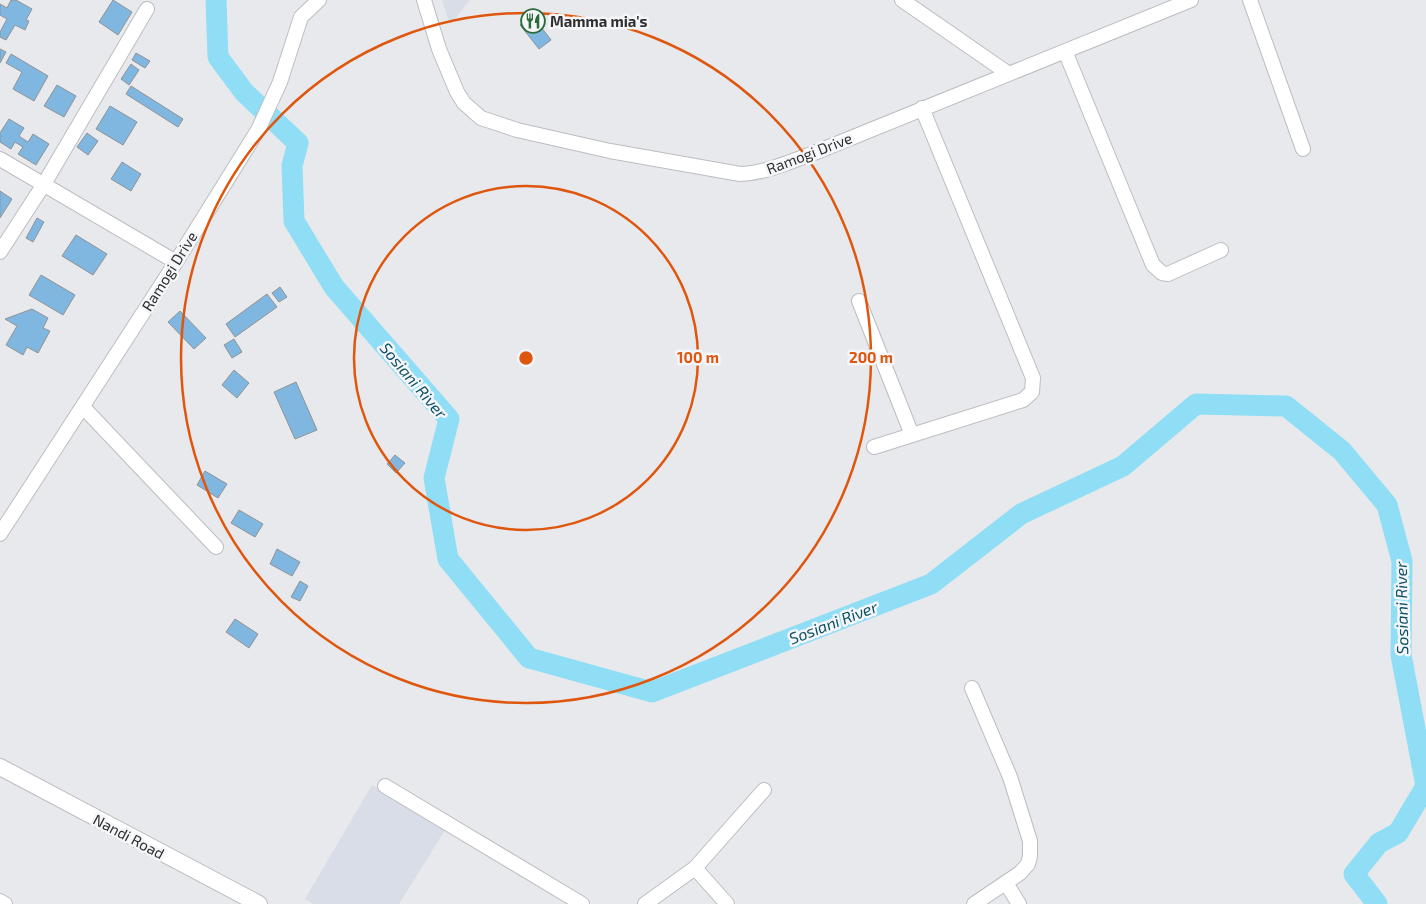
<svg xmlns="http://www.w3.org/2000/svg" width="1426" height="904" viewBox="0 0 1426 904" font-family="'Exo 2',sans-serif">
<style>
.built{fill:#d9dde7}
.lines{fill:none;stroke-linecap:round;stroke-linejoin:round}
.river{stroke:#8fdef6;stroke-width:21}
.building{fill:#80b7e1;stroke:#909395}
.minor-casing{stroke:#bcbdc1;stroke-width:16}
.tertiary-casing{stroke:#bcbdc1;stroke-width:18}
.minor{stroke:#fff;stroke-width:14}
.tertiary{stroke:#fff;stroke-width:16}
.ring{fill:none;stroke:#df570e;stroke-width:2.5}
.labels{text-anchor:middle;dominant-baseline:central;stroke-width:5;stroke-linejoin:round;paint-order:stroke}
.poi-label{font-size:15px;font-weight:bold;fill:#2f2f30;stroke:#f5f6fa;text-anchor:start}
.street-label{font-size:15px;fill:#2f2f30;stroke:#f5f6fa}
.water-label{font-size:16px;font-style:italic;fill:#0c5162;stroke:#f5f6fa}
.centre{fill:#df570e;stroke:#f5f6fa;stroke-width:2.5}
.ring-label{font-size:15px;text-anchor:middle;font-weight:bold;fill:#df570e;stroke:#f5f6fa;stroke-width:5;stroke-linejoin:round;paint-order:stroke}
</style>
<rect width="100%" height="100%" fill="#e8e9ec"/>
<path class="built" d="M442,0H470L450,25Z
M372,785L445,830L399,904H314L305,899Z"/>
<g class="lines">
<path class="river" d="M216,0L218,57L244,92L298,143L292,166L294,221L334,287L449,419L434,478L448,559L529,658L652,692L931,584L1021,514L1123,466L1196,404L1286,406L1342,451L1387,505L1402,561L1401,655L1426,786L1398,833L1379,843L1354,874L1377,904"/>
</g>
<path class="building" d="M11,0H16L32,9L26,20L29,21L25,30L15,25L6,40L0,37V32L7,19L0,15V4L7,8Z
M113,0L132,12L118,35L99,22Z
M532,15L551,40L539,49L520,25Z
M0,49L6,52L0,63Z
M136,53L150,61L145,68L132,60Z
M11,54L48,76L34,101L13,89L22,72L6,63Z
M131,64L139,70L129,85L121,79Z
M57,85L76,96L64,117L44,106Z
M131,86L183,119L178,127L126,94Z
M110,106L137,122L123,145L96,129Z
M9,119L24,128L19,136L28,142L33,134L49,144L36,165L18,154L23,147L15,142L11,149L0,142V133Z
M87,133L98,141L88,155L77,147Z
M122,162L141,174L131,191L111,179Z
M0,191L12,199L0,218Z
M37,218L44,222L33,242L26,238Z
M76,235L107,254L93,275L62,256Z
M41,275L75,295L63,315L29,295Z
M280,287L287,297L279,302L272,293Z
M267,294L277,307L235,337L226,324Z
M32,309L48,318L43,328L50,331L38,353L27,347L23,355L6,345L17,326L5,319Z
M180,311L206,338L194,349L168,322Z
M234,339L242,352L232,358L224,345Z
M234,370L249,383L237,398L222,385Z
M296,382L317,430L295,439L274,392Z
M395,455L405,463L396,473L387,464Z
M205,471L227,484L218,498L197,485Z
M239,510L263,524L255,537L231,523Z
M277,549L300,562L292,576L270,564Z
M300,581L308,586L300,601L291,597Z
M235,619L258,634L249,648L226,632Z"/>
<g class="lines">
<g class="minor-casing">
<path id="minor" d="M424,0L439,49L457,92L464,103L481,118L517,130L610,151L740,174C766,173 789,162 814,153L1191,0
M902,0L1009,74
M1250,0L1303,149
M1065,51L1153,265L1162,273L1168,274L1221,250
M0,159L176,262
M0,252L44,184L147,9
M859,301L912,435
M83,407L216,547
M874,447L1023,400L1032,392L1033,378L922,108
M0,534L176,262L258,130L280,82L301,17L319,0
M972,688L1010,777L1030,841V856L1028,864L1020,873L974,904
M385,786L582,904
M695,868L764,790
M1006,883L1019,904
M0,901L5,904
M645,904L695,868L727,904"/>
</g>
<g class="tertiary-casing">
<path id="tertiary" d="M0,767L259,904"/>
</g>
<use href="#minor" class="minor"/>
<use href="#tertiary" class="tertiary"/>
</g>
<g class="ring">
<circle cx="526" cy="358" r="172"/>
<circle cx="526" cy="358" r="345"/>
</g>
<defs>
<g id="restaurant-ring" transform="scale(1.25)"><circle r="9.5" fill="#f5f6fa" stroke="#2a6c37" stroke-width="1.5"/><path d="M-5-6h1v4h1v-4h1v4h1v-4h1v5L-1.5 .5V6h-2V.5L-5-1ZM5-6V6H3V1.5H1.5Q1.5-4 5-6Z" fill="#2a6c37"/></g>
</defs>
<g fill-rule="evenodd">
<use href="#restaurant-ring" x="533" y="21"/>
</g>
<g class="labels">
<g class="poi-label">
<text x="550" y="21">Mamma mia's</text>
</g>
<g class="street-label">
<text transform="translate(809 153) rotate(-21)">Ramogi Drive</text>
<text transform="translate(169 271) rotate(-58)">Ramogi Drive</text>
<text transform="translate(129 836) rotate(28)">Nandi Road</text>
</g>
<g class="water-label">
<text transform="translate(414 380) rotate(50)">Sosiani River</text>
<text transform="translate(1401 608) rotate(-91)">Sosiani River</text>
<text transform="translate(833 622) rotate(-21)">Sosiani River</text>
</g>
</g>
<circle cx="526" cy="358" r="8" class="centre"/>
<g class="ring-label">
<text x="698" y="363">100 m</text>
<text x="871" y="363">200 m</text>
</g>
</svg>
